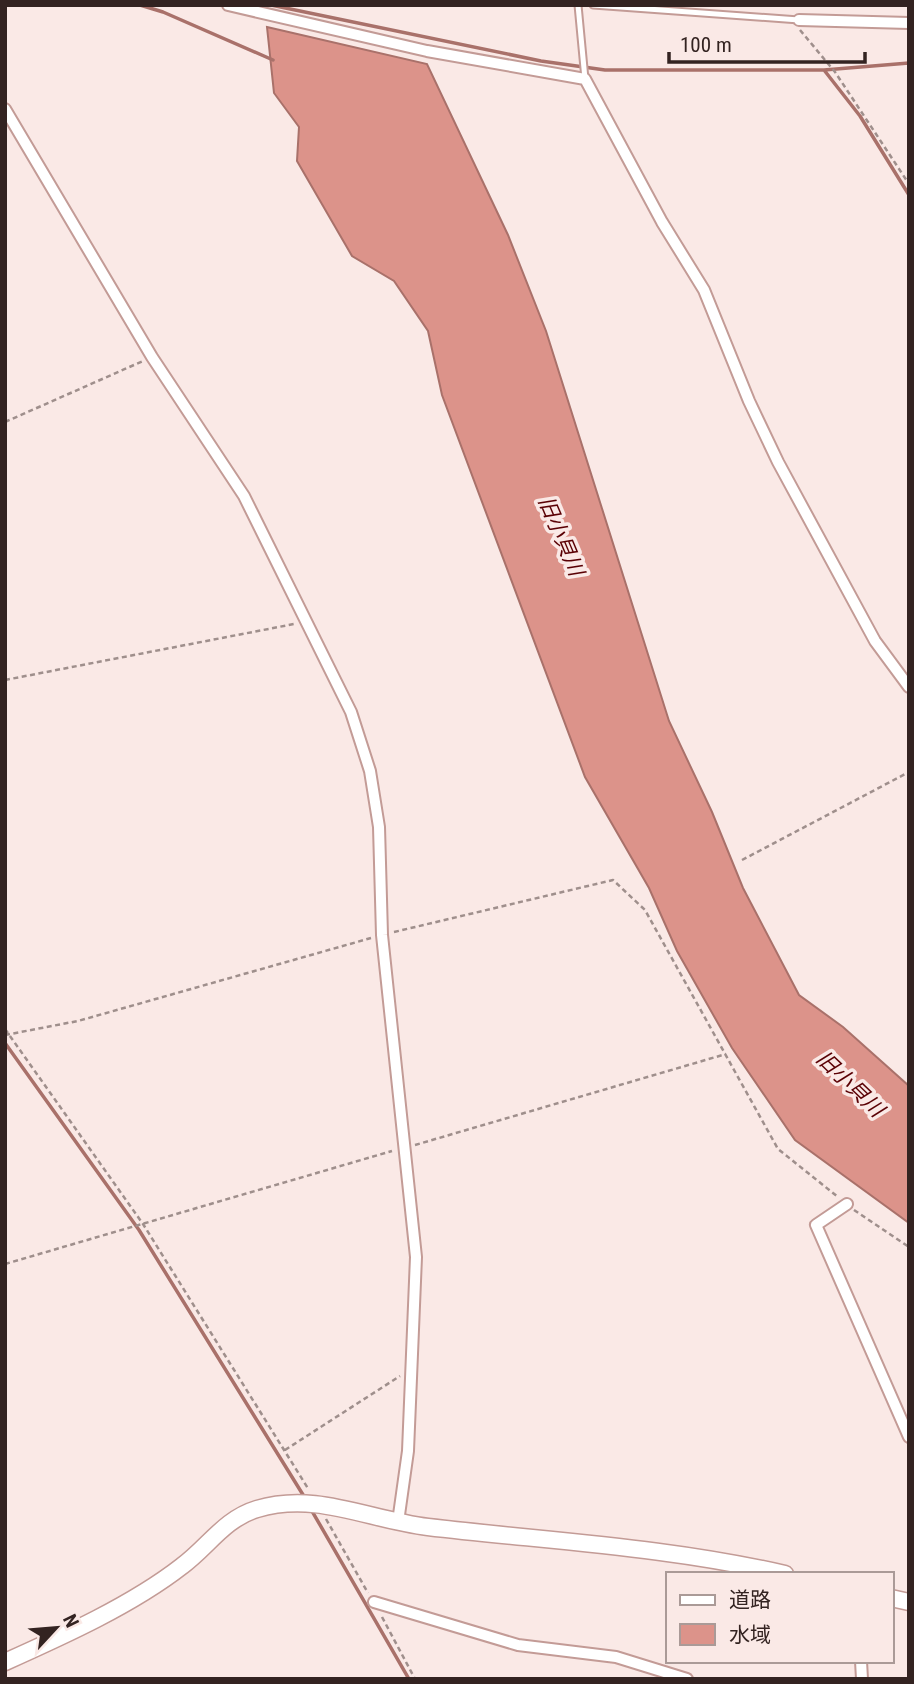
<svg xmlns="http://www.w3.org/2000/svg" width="914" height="1684" viewBox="0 0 914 1684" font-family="'Roboto Condensed','Noto Sans JP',sans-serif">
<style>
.water{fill:#dc938a;stroke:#a9716a;stroke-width:2}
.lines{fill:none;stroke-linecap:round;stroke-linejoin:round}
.stream{stroke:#a9716a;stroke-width:3.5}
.lane-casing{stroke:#c39b96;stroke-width:9}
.street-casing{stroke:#c39b96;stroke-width:14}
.secondary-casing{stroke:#c39b96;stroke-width:19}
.path{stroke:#9f8f8c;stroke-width:2.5;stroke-dasharray:5 3.5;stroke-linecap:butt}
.lane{stroke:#fff;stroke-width:5}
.street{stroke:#fff;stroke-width:10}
.secondary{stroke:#fff;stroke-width:16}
.labels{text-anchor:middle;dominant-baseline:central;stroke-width:7;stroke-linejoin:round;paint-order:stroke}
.water-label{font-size:21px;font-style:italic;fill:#5a0004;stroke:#fae9e6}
</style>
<rect width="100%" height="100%" fill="#fae9e6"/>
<path class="water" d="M267,27L427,64L508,235L546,331L669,721L712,812L743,888L799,995L843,1027L909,1086V1223L795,1140L732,1048L677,951L649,888L585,777L442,395L428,331L394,281L352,256L297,161L299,127L274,93Z"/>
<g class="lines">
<path class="stream" d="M140,5L163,12L273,60
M271,5L541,61L605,70H824L909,63
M824,70L860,116L909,195
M5,1043L139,1230L305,1498
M312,1511L409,1679"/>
<g class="lane-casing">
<path id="lane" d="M578,5L585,79
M593,5L799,20"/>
</g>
<g class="street-casing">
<path id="street" d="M228,5L427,51L585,79L662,222L704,290L749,401L778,462L875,641L909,687
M799,20L909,23
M5,109L152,357L244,496L351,712L370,771L379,827L382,935L416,1257L408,1451L398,1522
M847,1204L816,1225L909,1437
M374,1602L518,1645L616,1657L687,1679
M861,1661L862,1679"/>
</g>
<g class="secondary-casing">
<path id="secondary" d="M891,1598L909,1602
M5,1662C63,1636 132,1605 182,1566C208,1547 224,1519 257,1509C316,1491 369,1520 428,1527C547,1541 668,1547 785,1574"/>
</g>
<path class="path" d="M800,30L835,72L909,184
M5,422L143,361
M5,680L294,624
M742,860L909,772
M394,932L613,880L645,910L778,1149L838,1197
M5,1029L143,1224L309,1490
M5,1035L78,1021L371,938
M415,1145L726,1054
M854,1210L909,1247
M5,1264L392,1151
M285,1450L400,1376
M326,1519L368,1593
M382,1617L415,1679"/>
<use href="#lane" class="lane"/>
<use href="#street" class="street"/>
<use href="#secondary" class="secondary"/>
</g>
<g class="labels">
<g class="water-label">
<text transform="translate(561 536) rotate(67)">旧小貝川</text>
<text transform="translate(850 1084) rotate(44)">旧小貝川</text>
</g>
</g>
<rect width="914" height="1684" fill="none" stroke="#332321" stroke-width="14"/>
<rect x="666" y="1572" width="228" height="91" fill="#fae9e6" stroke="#aa9a97" stroke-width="2"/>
<rect x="680" y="1595" width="35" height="10" fill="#ffffff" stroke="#aa9a97" stroke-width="2"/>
<text x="729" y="1607" font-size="21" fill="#332321">道路</text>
<rect x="680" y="1624" width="35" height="21" fill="#dc938a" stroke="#aa9a97" stroke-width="2"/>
<text x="729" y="1642" font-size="21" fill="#332321">水域</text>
<g transform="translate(56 1628) rotate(64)" stroke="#fae9e6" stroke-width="5" paint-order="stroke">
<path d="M0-5L12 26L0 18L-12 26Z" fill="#332321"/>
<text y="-10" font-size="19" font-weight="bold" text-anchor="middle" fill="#332321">N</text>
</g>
<path d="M669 52v10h196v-10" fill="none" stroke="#332321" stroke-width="3.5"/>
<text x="680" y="52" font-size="21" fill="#332321" stroke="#fae9e6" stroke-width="5" paint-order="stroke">100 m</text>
</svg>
